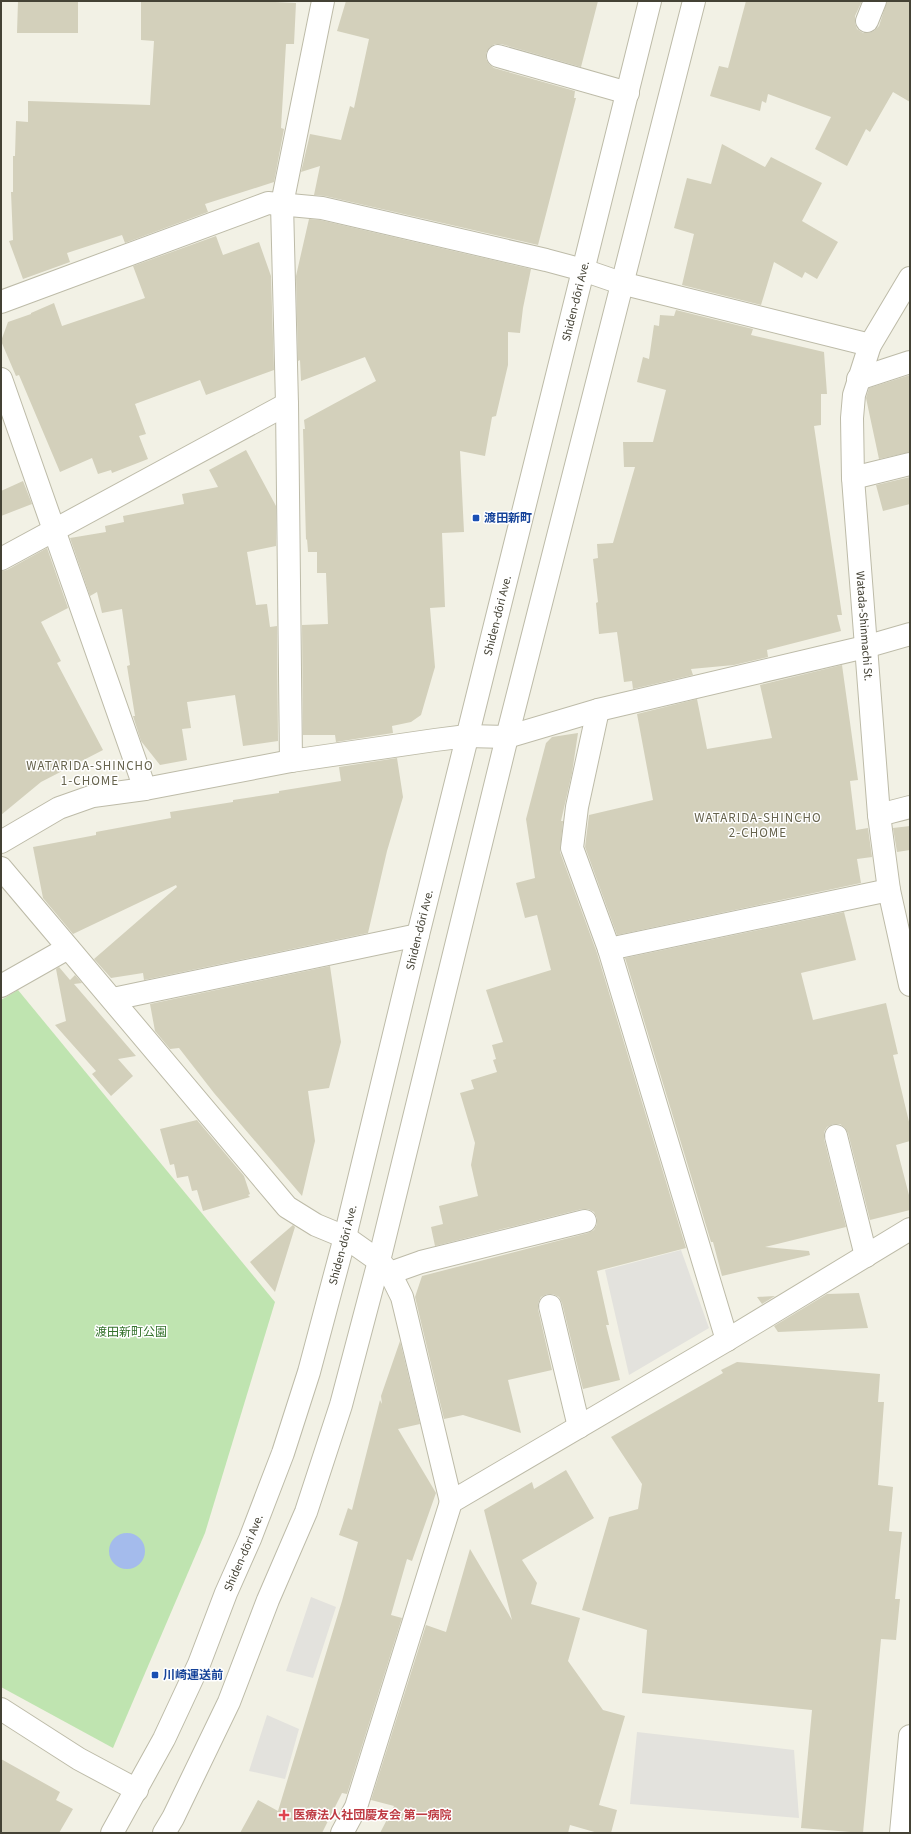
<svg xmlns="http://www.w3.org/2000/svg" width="911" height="1834" viewBox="0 0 911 1834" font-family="'Source Sans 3','Noto Sans JP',sans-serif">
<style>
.green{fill:#bfe4b0}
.parking{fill:#e3e2dd}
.water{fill:#a4bbec}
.building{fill:#d3d0bb}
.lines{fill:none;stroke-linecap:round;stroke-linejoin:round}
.minor-casing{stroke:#bdbba8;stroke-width:24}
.minor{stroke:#fff;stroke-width:22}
.transit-dot{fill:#1a4fb4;stroke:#fff;stroke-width:1.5}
.health-dot{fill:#e0444e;stroke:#fff;stroke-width:1.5}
.labels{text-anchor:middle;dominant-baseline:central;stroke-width:3;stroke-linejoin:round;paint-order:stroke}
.street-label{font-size:12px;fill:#444235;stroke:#fff}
.transit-label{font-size:12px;font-weight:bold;fill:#164399;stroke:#fff;text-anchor:start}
.park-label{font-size:12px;fill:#34722c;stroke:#fff}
.health-label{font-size:12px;font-weight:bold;fill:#be3a42;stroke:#fff;text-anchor:start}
.neighbourhood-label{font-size:13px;letter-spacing:1px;fill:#66634d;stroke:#fff}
</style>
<rect width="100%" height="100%" fill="#f2f1e5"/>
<path class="green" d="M18,990L275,1302L205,1533L113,1748L1,1687V1000Z"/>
<path class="parking" d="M681,1250L709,1328L629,1375L605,1270Z
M311,1597L336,1607L313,1678L286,1671Z
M267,1715L299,1729L285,1779L249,1771Z
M637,1732L794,1750L799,1818L630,1804Z"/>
<path class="water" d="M109 1551a18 18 0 1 1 36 0a18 18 0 1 1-36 0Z"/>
<path class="building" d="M18,1H78V33H17Z
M141,1H255L296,3L294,44H286L281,128L284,129L274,182L205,204L208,212L125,243L122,235L67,253L70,262L23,279L9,241L13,240L11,192H13V156H15L16,121L28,122V101L150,105L154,41L141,40Z
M346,1H598L581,67L501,44H495L490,47L486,53V59L489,64L494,68L575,91L574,98H576L538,245L325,196L314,195L320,166L301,172L310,134L341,140L350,106L354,108L369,39L337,31Z
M746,1H862L855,16V23L857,29L863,33H868L874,31L879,26L887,1H910V102L893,92L870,132L866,129L847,166L815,149L831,117L768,94L766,103L762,101L760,111L710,96L719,66L728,68Z
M722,144L765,167L771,157L822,183L802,221L838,242L817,279L805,272L802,278L774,262L761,305L682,285L694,234L674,228L687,178L711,184Z
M309,219L320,220L531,269L523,308L520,333L508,332V365L496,416L492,417L485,456L460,451L464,532L442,533L445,607L430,608L435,667L421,715L411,722L392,726L393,733L336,742L335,735H303L302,625L328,624L326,573H317V552H308L307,539L306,540L303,429H305L304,420L376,381L365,357L301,381L300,360L298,361L296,276Z
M216,236L223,255L259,242L271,276L274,370L206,395L200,380L135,404L146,434L139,436L148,459L112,473L111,470L98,474L92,458L60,472L19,375L16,376L1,341L8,322L31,314V313L54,303L62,326L145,298L133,266Z
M676,310L753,329L751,335L824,352L827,394H821V425L814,426L842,615H837L841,631L767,650L768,657L734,665L691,669L693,675L633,689L632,681L624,682L617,632L599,634L596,603L598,602L593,559L598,558L597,544L613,543L635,467H624L623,442H653L666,390L637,382L643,357L649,359L654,325L659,326L660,315L674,316Z
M910,375V452L879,459L866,398L869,388Z
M246,450L276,506V546L247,552L256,605L267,604L270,627L277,626L278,741L243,746L235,695L187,702L191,728L182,729L187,760L160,765L141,741L133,716H135L127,666L130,665L122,609L102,613L97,592L90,596L70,538L106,532L105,526L124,522L123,516L184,504L182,494L218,487L209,470Z
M910,477V504L883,511L876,485Z
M23,481L32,504L1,516V491Z
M47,548L68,608L41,622L61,661L57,663L103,750L41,782L1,815V571L7,570Z
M842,665L858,780L850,781L856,830L868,828L872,857L857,859L861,883L617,935L585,847L589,815L653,800L637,714L697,699L707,749L772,738L760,685Z
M578,733L572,773L561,821H563L560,852L597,953L686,1248L597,1271L609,1325H606L620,1380L583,1389L562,1303L559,1297L553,1294H547L541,1297L538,1303V1309L552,1370L508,1380L521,1433L463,1415L444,1419L415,1297L422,1276L588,1233L594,1230L597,1224V1218L594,1212L588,1209H582L435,1246L431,1227L443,1224L439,1206L478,1196L471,1165L475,1143L460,1093L474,1089L471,1080L497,1072L493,1060L496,1059L492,1045L503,1042L486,990L551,970L537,915L525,918L516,883L535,878L526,819L546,743L552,737Z
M397,758L403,797L387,851L368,933L144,980L143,973L111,978L94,959L177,887L176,885L73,934L43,898L33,847L96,835V832L171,818L170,812L233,802V800L279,793V791L341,781L339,767Z
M910,826V850L897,852L893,828Z
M844,912L856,960L801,973L813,1020L886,1003L898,1054L893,1055L910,1126V1141L896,1145L910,1199V1210L870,1220L848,1133L845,1128L840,1124H833L827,1127L824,1132V1139L846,1227L765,1247L809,1251L810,1255L722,1276L713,1242H711L625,958Z
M330,966L341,1042L329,1088L308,1091L315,1141L302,1196L214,1093L179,1048L170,1049L155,1031L150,1004Z
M59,967L70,980L75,975L82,983L74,984L136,1056L118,1059L133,1076L111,1096L92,1074L96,1071L55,1025L66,1021L56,969Z
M197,1120L244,1176L250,1194L248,1195L250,1197L203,1211L197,1190L192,1191L188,1176L177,1178L174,1164L170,1165L160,1129Z
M293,1225L295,1227L275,1292L250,1262Z
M859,1293L868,1328L778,1332L774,1326L827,1294Z
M775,1296L762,1304L757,1297Z
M400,1341L420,1424L398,1429L436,1493L412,1561L407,1559L391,1615L402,1618L347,1794L342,1793L322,1833H240L258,1800L278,1811L342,1601L358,1542L339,1535L348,1508L352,1510L380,1400L382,1404L381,1396Z
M737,1362L880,1374L878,1402H884L878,1485L893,1487L889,1531L902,1532L895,1599H900L896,1640L881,1639L863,1833L801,1828L812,1710L642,1693L647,1630L582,1610L609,1517L638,1509L642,1484L611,1437L723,1373L721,1370Z
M566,1470L594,1518L522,1560L537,1583L531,1604L580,1618L568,1661L603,1710L625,1716L599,1805L617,1810L611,1833H598L570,1825L568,1833H380L394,1806L371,1800L426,1625L446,1632L470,1549L512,1620L484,1510L532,1482L534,1489Z
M1,1759L60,1792L56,1800L73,1809L59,1833H1Z"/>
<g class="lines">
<g class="minor-casing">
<g id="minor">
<path d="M867,21L875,1"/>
<path d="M498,56L628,93"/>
<path id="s1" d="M910,278L870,345L854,395L852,418L853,478L879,815L889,890L910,985"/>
<path d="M1,302L268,203L322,208L546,260L583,270L621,283L870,345"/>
<path d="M1,379L145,789"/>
<path d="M858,379L910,362"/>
<path d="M853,478L910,464"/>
<path d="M1,559L287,404"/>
<path d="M598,710L577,807L572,848L609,949L727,1340"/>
<path d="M291,761L287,404L282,204L323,1"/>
<path d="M879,815L910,807"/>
<path d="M1,842L59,808L93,796L145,789L291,761L435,740L467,736L507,737L598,710L865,647L910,634"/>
<path d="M1,868L287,1207L316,1225L345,1237L379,1261L390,1273L402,1297L451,1502"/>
<path d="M609,949L889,890"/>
<path d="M1,986L68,948"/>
<path d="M113,999L418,935"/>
<path d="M836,1136L866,1256"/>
<path d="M390,1273L421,1262L585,1221"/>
<path d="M550,1306L579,1427"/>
<path d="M1,1709L79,1759L137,1790"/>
<path id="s2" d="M112,1833L164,1739L199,1664L226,1593L250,1539L283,1453L309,1372L345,1237L418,935L650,1"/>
<path d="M164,1833L173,1818L229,1702L268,1600L306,1512L341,1405L379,1261L507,737L694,1"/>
<path d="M342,1833L356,1807L451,1502L727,1340L910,1229"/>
<path d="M901,1833L910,1736"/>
</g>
</g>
<use href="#minor" class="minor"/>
</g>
<g class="transit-dot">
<rect x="472" y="514" width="8" height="8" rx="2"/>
<rect x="151" y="1671" width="8" height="8" rx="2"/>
</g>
<path class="health-dot" d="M282 1809h4v4h4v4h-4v4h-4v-4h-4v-4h4z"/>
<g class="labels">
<g class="street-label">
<text stroke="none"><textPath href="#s2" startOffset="1606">Shiden-dōri Ave.</textPath></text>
<text stroke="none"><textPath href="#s2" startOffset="1282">Shiden-dōri Ave.</textPath></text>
<text stroke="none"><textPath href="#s1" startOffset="362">Watada-Shinmachi St.</textPath></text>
<text stroke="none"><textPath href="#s2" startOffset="958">Shiden-dōri Ave.</textPath></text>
<text stroke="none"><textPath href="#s2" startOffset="634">Shiden-dōri Ave.</textPath></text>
<text stroke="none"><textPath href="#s2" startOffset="310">Shiden-dōri Ave.</textPath></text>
</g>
<g class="transit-label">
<text x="484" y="518">渡田新町</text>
<text x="163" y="1675">川崎運送前</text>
</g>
<g class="park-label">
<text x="131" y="1332">渡田新町公園</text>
</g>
<g class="health-label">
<text x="293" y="1815">医療法人社団慶友会 第一病院</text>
</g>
<g class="neighbourhood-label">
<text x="90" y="766">WATARIDA-SHINCHO<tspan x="90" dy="15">1-CHOME</tspan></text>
<text x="758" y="818">WATARIDA-SHINCHO<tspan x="758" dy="15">2-CHOME</tspan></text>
</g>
</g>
<rect width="911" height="1834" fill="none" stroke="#444235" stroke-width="4"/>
</svg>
